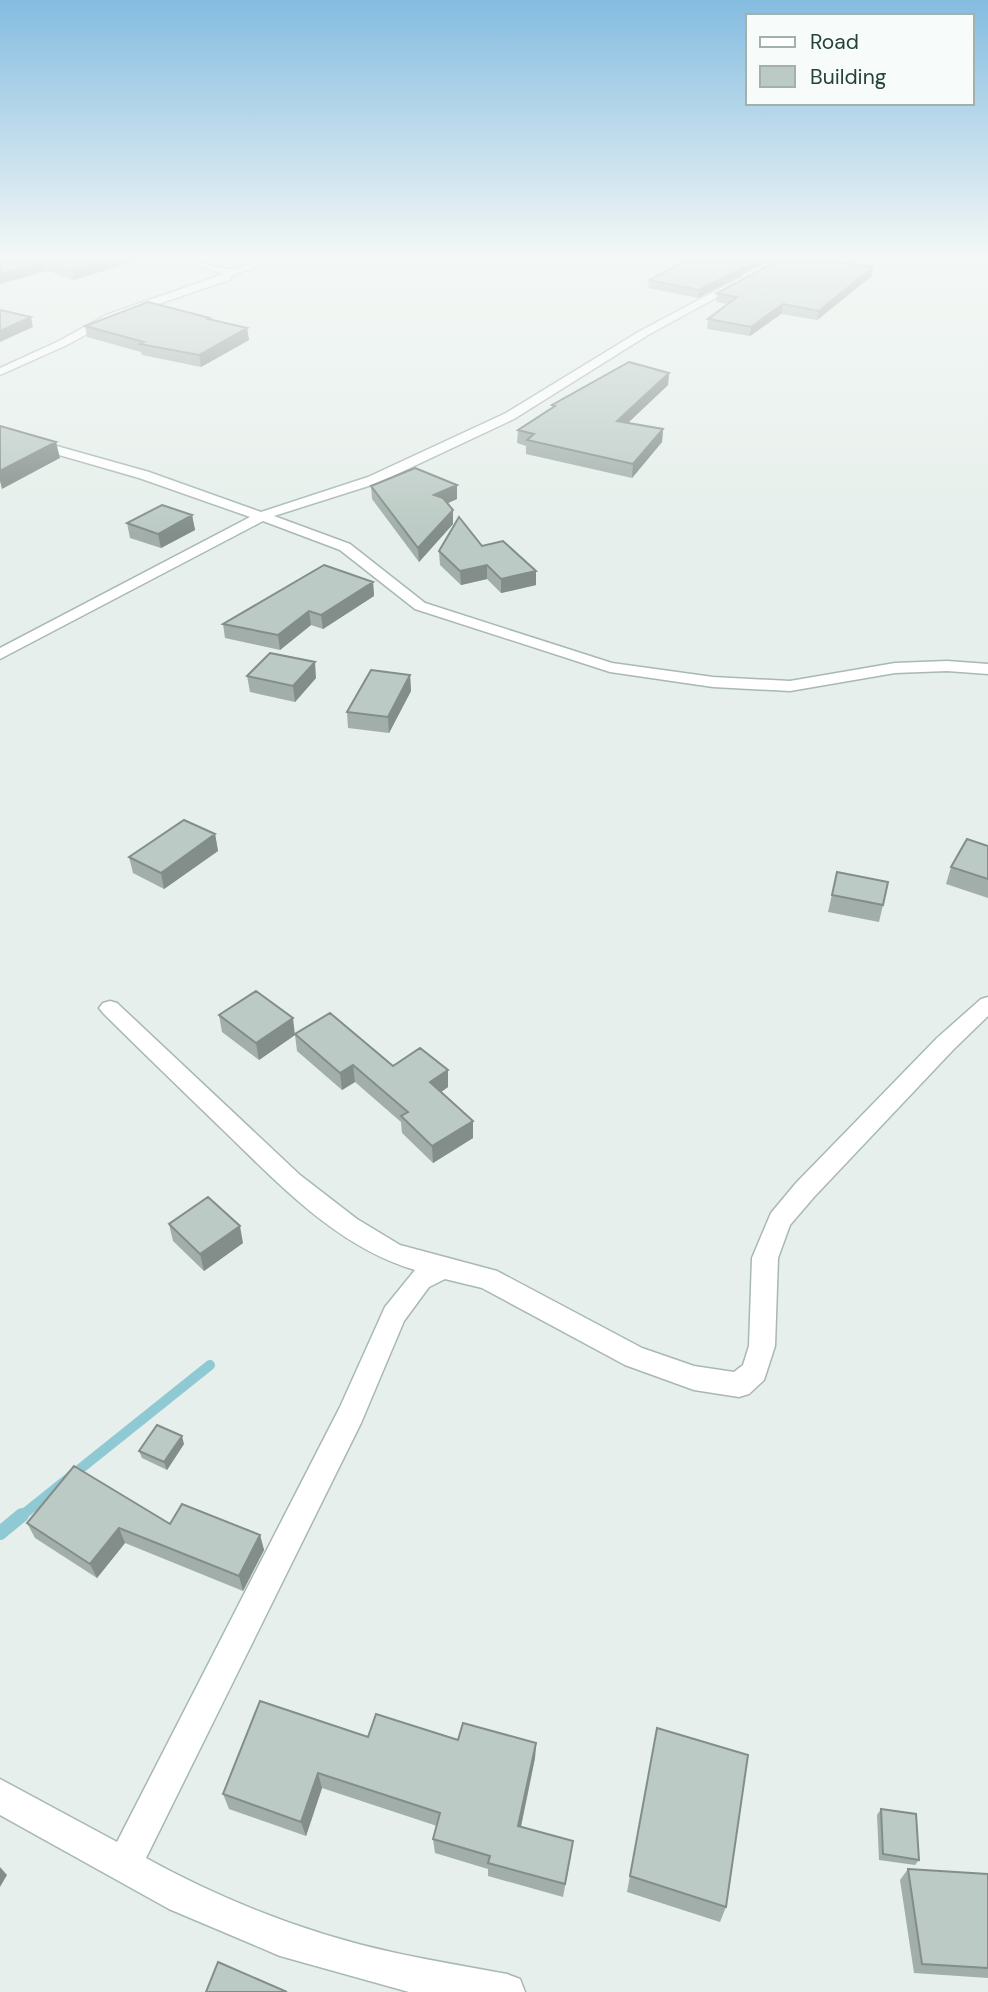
<svg xmlns="http://www.w3.org/2000/svg" width="988" height="1992" viewBox="0 0 988 1992" font-family="'DM Sans',sans-serif">
<style>
.lines{fill:none;stroke-linecap:round;stroke-linejoin:round}
.stream-far1{stroke:#8ec9d4;stroke-width:10}
.stream{stroke:#8ec9d4;stroke-width:14}
.minor-casing{stroke:#a8b8b2;stroke-width:3}
.minor{fill:#fff;fill-rule:evenodd}
.wall{fill:#a1aea9}
.shaded-wall{fill:#838d89}
.building{fill:#bbcac4;stroke:#838d89;stroke-width:2}
</style>
<rect width="100%" height="100%" fill="#e6efeb"/>
<g class="lines">
<path class="stream-far1" d="M20,1517L210,1365"/>
<path class="stream" d="M0,1533L22,1515"/>
<g class="minor-casing">
<path id="minor" d="M163,255C186,255 205,266 227,269C243,271 265,255 285,255L233,275L229,280L114,319L67,345L0,375V368L59,341L106,315L224,274Z
M740,278L745,281L743,283L648,335L514,419L378,483L274,516L350,544L425,603L612,663L713,677L790,681L895,663L947,661L988,664V674L947,671L895,673L790,691L713,687L610,672L415,609L340,550L263,521L0,659V648L250,517L139,478L0,438V430L149,472L261,512L368,477L506,413L640,331Z
M988,997V1016L953,1050L814,1197L790,1225L778,1258L775,1346L764,1380L749,1394L739,1397L694,1390L625,1365L482,1288L445,1279L429,1287L404,1321L361,1423L146,1858C224,1901 309,1934 396,1953C433,1961 470,1967 507,1974L520,1979L525,1992H409L280,1956L169,1909L0,1815V1779L117,1842L340,1407L385,1307L415,1270C337,1247 279,1184 222,1129C182,1090 142,1052 103,1013L99,1008L103,1003L110,1001L117,1003L300,1175L357,1219L400,1245L497,1271L642,1348L694,1366L734,1372L743,1365L749,1346L752,1258L771,1213L796,1183L937,1038L981,999Z"/>
</g>
<use href="#minor" class="minor"/>
</g>
<path class="wall" d="M0,255H151V256L74,280Z
M780,255L698,298L648,288L649,280L680,264H679L680,256Z
M872,276L817,320L781,314L750,336L707,329L708,319L728,304L716,302L717,293Z
M210,318V319L247,328L249,340L201,367L142,355L141,352L87,337L85,326Z
M669,373L668,385L628,423L663,429L662,442L632,478L526,454V446L517,443L518,430L552,408V405Z
M371,486L457,499L447,503L453,510V524L419,562L372,499Z
M192,515L195,530L161,548L130,538L127,523Z
M482,546L536,585L501,593L487,579L461,585L440,565L439,551Z
M373,582L374,596L323,629L311,625L280,650L225,638L223,624Z
M410,675L411,691L389,733L348,728L347,712Z
M247,676L316,678L295,702L250,692Z
M215,834L218,851L164,889L133,873L129,857Z
M988,846V898L946,884L951,867Z
M837,872L883,905L879,922L828,912Z
M219,1015L295,1034L393,1066L448,1070V1087L441,1092L473,1121V1138L433,1163L402,1133L401,1122L355,1082L342,1090L297,1051L295,1035L259,1060L222,1032Z
M169,1224L243,1243L204,1271L173,1241Z
M184,1444L167,1470L142,1458L139,1451Z
M27,1523L170,1524L260,1535L264,1550L243,1591L125,1543L97,1578L35,1538Z
M657,1728L726,1907L720,1922L627,1892Z
M368,1737L536,1743L535,1758L521,1827L571,1855L563,1897L488,1876V1869L435,1853L433,1839L437,1826L322,1788L306,1836L229,1809L223,1794Z
M881,1809L919,1860L915,1865L879,1860L877,1815Z
M908,1869L988,1874V1978L914,1973L900,1880Z"/>
<path class="shaded-wall" d="M125,255H151V256L74,280L72,271Z
M767,255H780L698,298L699,290Z
M45,262L47,271L0,284V274Z
M873,267L872,276L817,320L819,311Z
M783,304L781,314L750,336L751,327Z
M31,317L33,327L0,342V331Z
M247,328L249,340L201,367L199,355Z
M669,373L668,385L616,434L617,421Z
M663,429L662,442L632,478L633,464Z
M56,442L60,458L2,489L0,481V471Z
M457,485V499L435,509L434,495Z
M453,510V524L419,562L418,548Z
M192,515L195,530L161,548L158,534Z
M487,565V579L461,585L460,571Z
M536,571V585L501,593V579Z
M373,582L374,596L323,629L321,615Z
M309,611L311,625L280,650L278,635Z
M315,662L316,678L295,702L293,686Z
M410,675L411,691L389,733L388,717Z
M215,834L218,851L164,889L161,873Z
M293,1018L295,1035L259,1060L256,1043Z
M353,1065L355,1082L342,1090L340,1073Z
M448,1070V1087L431,1099L430,1082Z
M473,1121V1138L433,1163L432,1146Z
M240,1226L243,1243L204,1271L200,1254Z
M182,1436L184,1444L167,1470L164,1462Z
M119,1528L125,1543L97,1578L90,1564Z
M260,1535L264,1550L243,1591L239,1576Z
M536,1743L535,1758L518,1840V1826Z
M318,1773L322,1788L306,1836L301,1822Z
M0,1867L7,1875L0,1887Z"/>
<path class="building" d="M0,255H125L72,271L45,262L0,274Z
M682,255H767L699,290L649,280L691,258L680,256Z
M788,255L873,267L819,311L783,304L751,327L708,319L737,297L717,293Z
M148,302L210,318L208,319L247,328L199,355L140,344L144,342L85,326Z
M0,310L31,317L0,331Z
M629,362L669,373L617,421L663,429L633,464L527,440L534,434L518,430L555,406L552,405Z
M0,426L56,442L0,471Z
M415,468L457,485L434,495L443,498L453,510L418,548L371,486Z
M162,505L192,515L158,534L127,523Z
M459,517L482,546L503,541L536,571L501,579L487,565L460,571L439,551Z
M324,565L373,582L321,615L309,611L278,635L223,624Z
M270,653L315,662L293,686L247,676Z
M371,670L410,675L388,717L347,712Z
M184,820L215,834L161,873L129,857Z
M967,839L988,846V879L951,867Z
M837,872L888,882L883,905L832,895Z
M256,991L293,1018L256,1043L219,1015Z
M330,1013L393,1066L420,1048L448,1070L430,1082L473,1121L432,1146L401,1116L408,1112L353,1065L340,1073L295,1034Z
M208,1197L240,1226L200,1254L169,1224Z
M157,1425L182,1436L164,1462L139,1451Z
M74,1466L170,1524L182,1504L260,1535L239,1576L119,1528L90,1564L27,1523Z
M260,1701L368,1737L376,1714L458,1740L463,1723L536,1743L518,1826L573,1841L565,1884L488,1863L490,1856L433,1839L440,1813L318,1773L301,1822L223,1794Z
M657,1728L748,1755L726,1907L630,1876Z
M881,1809L916,1814L919,1860L883,1854Z
M908,1869L988,1874V1968L922,1964Z
M218,1962L287,1992H206Z"/>
<linearGradient id="sky" x2="0" y2="1"><stop stop-color="#84bce0"/><stop offset="0.48" stop-color="#f4f8f6"/><stop offset="1" stop-color="#f4f8f6" stop-opacity="0"/></linearGradient>
<rect width="988" height="534" fill="url(#sky)"/>
<rect x="746" y="14" width="228" height="91" fill="#f7fbf9" stroke="#a3b1ad" stroke-width="2"/>
<rect x="760" y="37" width="35" height="10" fill="#ffffff" stroke="#a3b1ad" stroke-width="2"/>
<text x="810" y="49" font-size="21" fill="#24423a">Road</text>
<rect x="760" y="66" width="35" height="21" fill="#bbcac4" stroke="#a3b1ad" stroke-width="2"/>
<text x="810" y="84" font-size="21" fill="#24423a">Building</text>
</svg>
